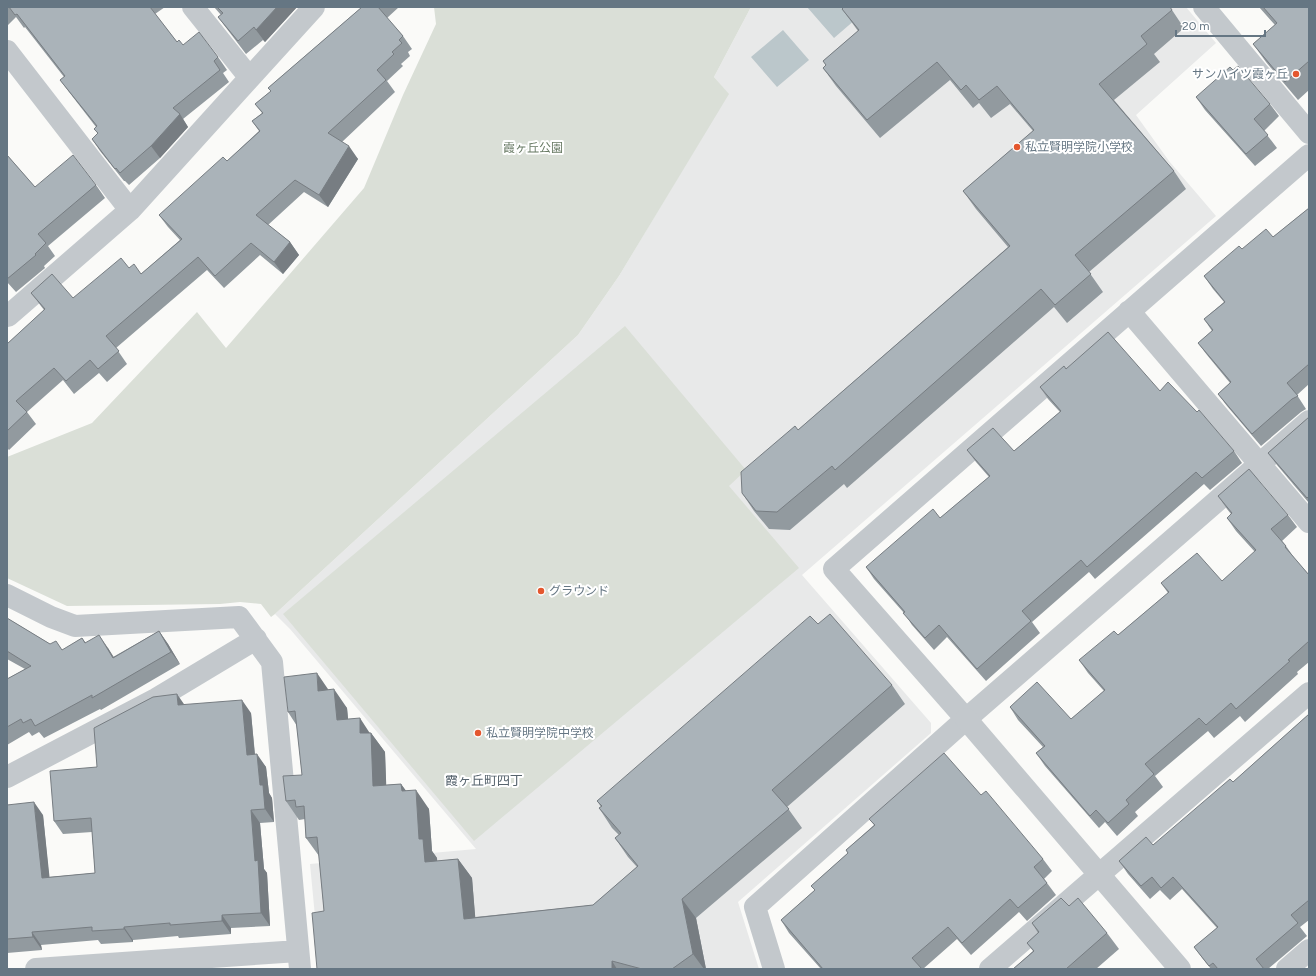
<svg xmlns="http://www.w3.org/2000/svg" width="1316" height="976" viewBox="0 0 1316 976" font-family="Figtree,'Noto Sans JP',sans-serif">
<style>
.built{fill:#e8e9e9}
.green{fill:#dadfd7}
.water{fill:#bbc7cb}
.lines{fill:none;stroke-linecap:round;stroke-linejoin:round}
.minor{stroke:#c3c8cc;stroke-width:22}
.tertiary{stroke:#c3c8cc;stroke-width:22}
.wall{fill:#929a9f}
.shaded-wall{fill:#777d82}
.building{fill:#aab3b9;stroke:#777d82}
.poi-dot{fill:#e4572e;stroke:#fff;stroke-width:1.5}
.labels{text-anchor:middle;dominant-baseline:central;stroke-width:4;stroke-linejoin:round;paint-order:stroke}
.poi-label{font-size:12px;fill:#657683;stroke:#fff;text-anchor:start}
.park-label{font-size:12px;fill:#687a64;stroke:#fff}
.neighbourhood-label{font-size:13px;fill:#57646e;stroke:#fff}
</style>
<rect width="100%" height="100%" fill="#fafaf8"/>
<path class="built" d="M751,7H1186L1216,43L1136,115L1169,161L1216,216L802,575L931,723V733L738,902L759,969H320L310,864L476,849L290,629L275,614L578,335L619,276L728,94L714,77Z"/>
<path class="green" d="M434,7H751L714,77L729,94L619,276L578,335L275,614L271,617L261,604L240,602L220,604L67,606L7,578V457L92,423L197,312L226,348L364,188L403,95L436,24Z
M625,326L746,470L729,486L799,568L474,841L283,614Z"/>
<path class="water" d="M807,7H870L834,38Z
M783,30L809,60L777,87L751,57Z"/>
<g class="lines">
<path class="minor" d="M193,7L249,77
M1204,7L1309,133
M7,51L130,210
M1129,311L1309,522
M7,315L8,316L130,210L314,7
M7,595L51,617L75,626L239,617L272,662L300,969
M966,719L834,569L1309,155
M7,777L156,699L256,639
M36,969L298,951
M774,969L755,907L966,719L1309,421
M990,969L1309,693
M1287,969L1309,950"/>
<path class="tertiary" d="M966,719L1180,969"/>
</g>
<path class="wall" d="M7,7H165L155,14L177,42L183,45L218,57L227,70L223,73L229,82L183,119L188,127L160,158L129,185L125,181H124L100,151L92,139L98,134L94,129L96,127L69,92L60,80L64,77L25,27L24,28L16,17L7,26Z
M214,7H297L265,42L263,40L246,54L227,29L218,17L221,15Z
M362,7H399L387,18L403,36L412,49L408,52L410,56L401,64L403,66L387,81L395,92L342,142L358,159L328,207L304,192L268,225L290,242L299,255L283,274L260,255L224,288L207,270L116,348L127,364L107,382L99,373L74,394L63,380L27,412L36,424L9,450L7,448V344L44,310L31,293L73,298L129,268L141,274L180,240L168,227L159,215L227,161L259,131L252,121L262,113L255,104L271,91L268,88Z
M1259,7H1309V90L1298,100L1266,62L1253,44L1275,25Z
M842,9L1172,10L1184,28L1154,54L1160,62L1114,100L1174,171L1186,189L1089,272L1103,292L1067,323L1054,307L847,488L844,484L790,530L769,529L754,511L742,493L798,430L1008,247L976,209L963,191L1033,131L1010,104L991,118L979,103L973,108L950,80L880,138L836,86L823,68L826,65L823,61L858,31Z
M1233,70L1270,104L1279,116L1264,131L1277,148L1255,166L1205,110L1196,97Z
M7,155L35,187L96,185L105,198L48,246L55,256L44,266L45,268L16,292L7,282Z
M1309,208V384L1297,395L1306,409L1301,412L1261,446L1227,406L1218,394L1230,383L1207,355L1198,343L1212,331L1204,319L1224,302L1213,289L1204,276L1242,249L1273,237Z
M1066,369L1160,391L1234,451L1242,463L1210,490L1204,484L1095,579L1089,572L1032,622L1040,633L986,681L947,637L934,650L912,625L904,613L874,579L866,567L940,518L989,477L976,462L967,450L1014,451L1060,412L1048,399L1040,387Z
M1309,417V503L1277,465L1268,453Z
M1218,496L1288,515L1297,527L1282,541L1286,546L1295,559L1309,575V662L1297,672L1298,674L1245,722L1240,716L1214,738L1208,731L1155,776L1163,787L1135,812L1138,816L1117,836L1105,822L1099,828L1045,766L1036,753L1043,747L1018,720L1010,707L1071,719L1104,691L1088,673L1079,660L1118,635L1168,593L1161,583L1222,581L1255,552L1236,531L1227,518L1231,514L1227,509Z
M7,618L50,644L63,650L82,638L86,643L108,648L113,657L159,631L168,644L180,664L101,710L100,709L44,738L39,732L32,736L29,732L7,745V679L25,669L7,659Z
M818,624L892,685L905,704L787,807L802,828L696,918L706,969H317L324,911L319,856L306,838L305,819L299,820L286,801L302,775L297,726L288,712L328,690L347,708L348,719L370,733H371L385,752L386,785L401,784L406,791L429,809L432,851L437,858V861L458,859L472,878L475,917L593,905L637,867L628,857L615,838L619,835L612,828L599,808L601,807L597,801Z
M185,705L251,713L255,754L266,767L269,793L272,798L274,822L260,823L264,869L267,873L270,926L231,928V934L179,938L178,936L133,940V942L101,944L98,940L41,945L42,950L7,953V805L43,815L49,877L95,873L92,832L63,834L54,821L97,767Z
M1309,714V920L1300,927L1307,936L1268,969H1211L1203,959L1194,947L1217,928L1182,889L1170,900L1160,890L1150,899L1128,874L1119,861L1153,845L1233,782Z
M981,795L1043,859L1052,871L1044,879L1056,895L1027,921L1019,912L971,955L957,939L923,969H821L789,933L781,920L815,890L811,886L848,853L846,850L874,825L869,819Z
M1069,906L1107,933L1119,949L1096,969H1013L1033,951L1027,943L1038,933L1032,923Z"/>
<path class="shaded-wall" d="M277,7H297L265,42L256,30Z
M180,114L188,127L160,158L151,146Z
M349,146L358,159L328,207L319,195Z
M290,242L299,255L283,274L274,262Z
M159,631L168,644L180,664L171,652Z
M99,635L108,648L122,670L113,658Z
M317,673L330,692L318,691Z
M334,689L347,708L350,739L337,720Z
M177,694L186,707L178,705Z
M242,700L251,713L256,768L247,755Z
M360,718L371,735V733L385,752L387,805L373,786L360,733Z
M257,754L266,767L269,793L272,798L274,822L265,809L260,785Z
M401,784L415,803L402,791Z
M416,790L429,809L432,851L437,858L439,882L425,862L419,839Z
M34,802L43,815L51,891L42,878Z
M251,810L260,823L264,869L267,873L270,926L261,913L255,861Z
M458,859L472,878L477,938L464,919Z
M682,899L696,918L706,969H704L693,954Z
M222,915L231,928V934L222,921Z
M124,927L133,940V942L124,929Z
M32,932L41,945L42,950L33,937Z
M612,961L617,969H612Z"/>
<path class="building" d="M9,7H150L177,42L179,40L183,45L199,32L218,57L214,61L220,70L173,108L180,114L151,146L120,173L116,168L115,169L92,139L98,133L94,129L97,126L60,80L65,76L17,14L15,15Z
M217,7H277L256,30L254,27L238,41L218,17L223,13Z
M362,7H378L403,36L399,40L402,43L392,52L394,54L377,70L386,80L328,133L349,146L319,195L295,180L256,215L290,242L274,262L251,243L215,276L198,257L106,336L119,351L98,369L90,360L66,381L54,368L16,401L27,412L7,431V344L45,309L31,293L52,274L73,298L121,258L129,268L134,264L141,274L182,239L159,215L223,157L227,161L260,131L252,121L263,113L255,104L271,91L268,88Z
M844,7H1170L1172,10L1141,36L1147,44L1099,84L1174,171L1075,255L1091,274L1055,305L1041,289L835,470L832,466L777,512L756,511L742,493L741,472L795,426L798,430L1010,246L963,191L1034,130L997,86L979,100L966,85L961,90L937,62L867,120L823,68L826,65L823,61L859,30L842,9Z
M1263,7H1309V61L1285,82L1253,44L1277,23Z
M1238,66L1270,104L1254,119L1268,135L1246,154L1196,97L1230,67L1233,70Z
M7,155L35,187L73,155L96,185L38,234L46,243L35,254L36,255L7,279Z
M1309,208V364L1287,383L1298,396L1292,399L1252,434L1218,394L1231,382L1198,343L1213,330L1204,319L1225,302L1204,276L1239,246L1242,249L1266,229L1273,237Z
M1108,332L1160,391L1168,382L1197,412L1199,410L1234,451L1202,478L1196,472L1087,567L1081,560L1022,611L1031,621L977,669L939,625L925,638L903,613L905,612L866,567L933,509L940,518L990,476L967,450L993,428L1014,451L1061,411L1040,387L1064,366L1066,369Z
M1309,417V496L1307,498L1268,453Z
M1249,469L1288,515L1271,529L1286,546L1285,547L1309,575V641L1288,660L1290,661L1236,709L1231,703L1206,725L1199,718L1145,764L1154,774L1126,800L1129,804L1108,823L1096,810L1090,816L1036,753L1045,746L1010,707L1037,682L1071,719L1105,690L1079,660L1114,631L1118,635L1169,592L1161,583L1197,553L1222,581L1256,550L1227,518L1232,513L1218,496Z
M830,614L892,685L772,790L789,809L682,899L693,954L672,969H642L612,961V969H317L312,913L324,911L317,837L306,838L304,806L296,807L295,800L286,801L283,776L302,775L295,711L288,712L284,677L317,673L318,691L334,689L337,720L360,718V733H371L373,786L401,784L402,791L416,790L419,839H423L425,862L458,859L464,919L593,905L638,866L615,838L621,833L599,808L602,806L597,801L810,616L818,624Z
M7,618L50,644L56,641L62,650L82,638L85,643L99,635L113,658L159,631L171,652L92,698V695L35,726L31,719L23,723L21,719L7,727V679L31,666L7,651Z
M177,694L178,705L242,700L247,755L257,754L260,785H263L265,809L251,810L255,861L258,860L261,913L222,915V921L170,925V923L124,927V929L92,931V927L32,932L33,937L7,939V805L34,802L42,878L95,873L91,818L54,821L50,771L97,767L94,728L153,697Z
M1309,714V900L1291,915L1298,923L1256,959L1264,969H1218L1213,963L1209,966L1194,947L1218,927L1173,877L1161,888L1152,877L1141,886L1119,861L1146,837L1153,845L1230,779L1233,782Z
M944,753L981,795L986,791L1043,859L1034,867L1047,883L1018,908L1010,899L962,943L948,927L912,958L922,969H823L781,920L815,890L811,886L848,853L846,850L875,825L869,819Z
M1061,898L1069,906L1078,898L1107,933L1066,969H1013L1034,951L1027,943L1039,932L1032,923Z"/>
<g class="poi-dot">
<circle cx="1296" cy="74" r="4"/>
<circle cx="1017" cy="147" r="4"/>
<circle cx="541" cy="591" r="4"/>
<circle cx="478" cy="733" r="4"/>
</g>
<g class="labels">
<g class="poi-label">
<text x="1288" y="74" text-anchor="end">サンハイツ霞ヶ丘</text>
<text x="1025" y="147">私立賢明学院小学校</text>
<text x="549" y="591">グラウンド</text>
<text x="486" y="733">私立賢明学院中学校</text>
</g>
<g class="park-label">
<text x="533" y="148">霞ヶ丘公園</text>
</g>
<g class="neighbourhood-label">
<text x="484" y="780">霞ヶ丘町四丁</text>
</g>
</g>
<rect width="1316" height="976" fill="none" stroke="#657683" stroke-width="16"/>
<path d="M1176 30v6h89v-6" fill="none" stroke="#657683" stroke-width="2"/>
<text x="1182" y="30" font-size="12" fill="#657683" stroke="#ffffff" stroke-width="3" paint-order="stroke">20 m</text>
</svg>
